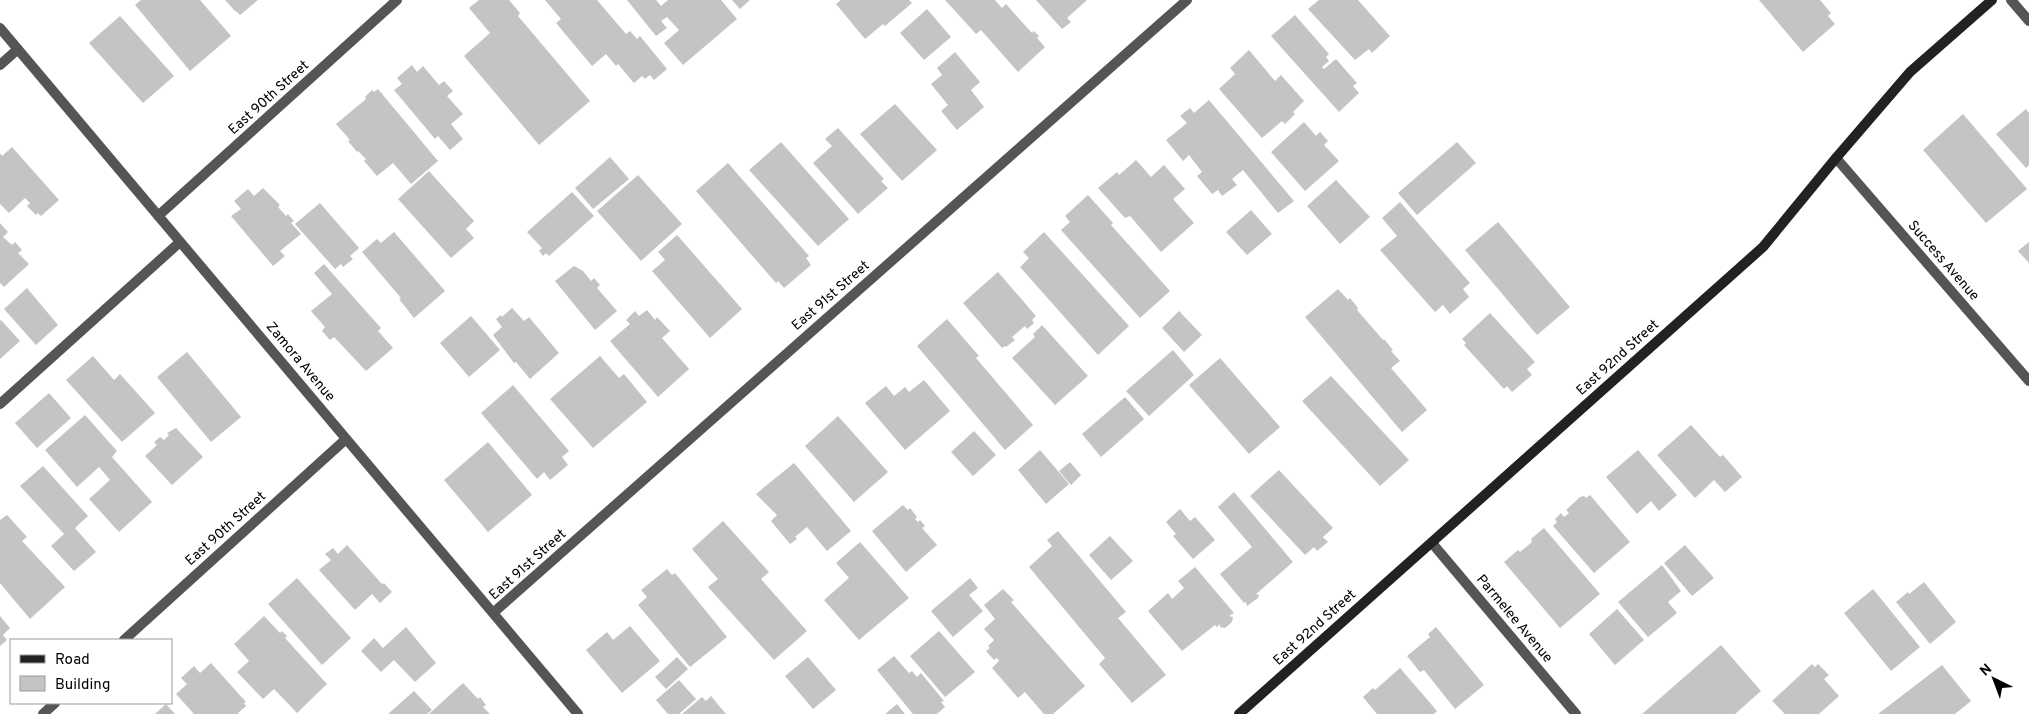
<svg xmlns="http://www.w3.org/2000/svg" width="2029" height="714" viewBox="0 0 2029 714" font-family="Overpass,sans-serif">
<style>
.building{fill:#c4c4c4}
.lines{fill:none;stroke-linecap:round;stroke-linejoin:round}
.lane{stroke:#555;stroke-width:10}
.street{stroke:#555;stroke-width:10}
.secondary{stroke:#222;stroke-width:10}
.labels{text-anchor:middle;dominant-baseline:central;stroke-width:4;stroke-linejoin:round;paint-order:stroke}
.street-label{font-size:14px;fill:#000;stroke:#fff}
</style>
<rect width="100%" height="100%" fill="#fff"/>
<path class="building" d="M141,0H200L231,36L190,71L135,5Z
M225,0H258L240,15L236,11H235Z
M479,0H509L520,13L518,16L590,101L539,145L464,56L490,33L469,8Z
M545,0H597L626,34L630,31L637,39L640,36L667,69L654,80L650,75L645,79L642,76L634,83L618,64L616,66L606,54L592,66L556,23L561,19Z
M627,0H656L661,6L668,0H721L737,19L683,65L664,43L679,30L667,17L661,21L667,28L656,36Z
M732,0H750L740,9Z
M841,0H909L912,3L885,26L883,24L865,39L836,4Z
M945,0H995L1002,8L1006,4L1032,33L1034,31L1039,36L1037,38L1045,47L1018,72L981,30L976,34Z
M1036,0H1087L1067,18L1071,22L1062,29Z
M1319,0H1358L1390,36L1372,53L1369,49L1355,60L1308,9Z
M1759,0H1820L1831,13L1828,16L1835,24L1803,52Z
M927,9L951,37L924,60L900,33Z
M1295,15L1329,54L1326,57L1329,61L1322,67L1324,69L1336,59L1357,83L1353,86L1359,93L1339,112L1271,36Z
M120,16L174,76L143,103L89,43Z
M1249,50L1275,81L1281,75L1304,101L1293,112L1295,114L1285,124L1282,121L1262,138L1219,89L1235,74L1230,68Z
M955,52L980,82L971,90L984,107L957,130L941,111L948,105L931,84L942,75L937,68Z
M412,65L417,72L423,66L439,85L444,81L453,91L447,96L463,114L451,124L463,139L450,150L438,136L435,139L394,90L402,84L397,78Z
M378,89L438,161L411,184L393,163L377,176L364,161L366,159L358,151L357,152L348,141L350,140L336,124L366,99L365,97L372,90L374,92Z
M1209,100L1294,201L1278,213L1243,170L1232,179L1237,185L1222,196L1218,190L1212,194L1197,176L1202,172L1189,155L1183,161L1166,140L1187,123L1180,116L1190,108L1194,113Z
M895,104L937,150L902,181L860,134Z
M2026,109L2029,113V165L2026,168L1996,134Z
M1963,114L2027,189L1986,223L1923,150Z
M1304,122L1316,136L1320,132L1328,141L1324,145L1339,161L1305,191L1271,152Z
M838,128L884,179L881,181L888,188L858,214L813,163L832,146L825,139Z
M781,142L849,219L818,246L749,170Z
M1457,142L1476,163L1417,215L1398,193Z
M12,147L59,200L41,216L38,213L36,215L27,206L30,203L25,198L9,213L0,204V153L2,156Z
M610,157L629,179L593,209L575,188Z
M1136,160L1151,177L1164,165L1185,189L1173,199L1194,223L1161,252L1130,216L1125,218L1098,188L1117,172L1119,175Z
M728,163L809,256L806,258L811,265L784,288L778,281L776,283L696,191Z
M429,171L474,221L466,229L474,238L451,258L398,199Z
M638,175L682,224L641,261L597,211Z
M1336,180L1370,217L1340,244L1307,206Z
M263,188L280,205L278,207L286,216L288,214L294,221L291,223L301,234L280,251L285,256L273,266L231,216L241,209L234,201L248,189L254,196Z
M572,192L594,216L549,256L546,253L543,256L539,251L542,248L527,232Z
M1088,195L1113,223L1111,225L1170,291L1140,318L1061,230L1070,222L1065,216Z
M1400,202L1470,283L1463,289L1469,297L1450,314L1443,305L1435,312L1380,250L1397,236L1382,218Z
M320,203L359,248L350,256L353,259L343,267L341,264L335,269L295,224Z
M1251,210L1272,234L1247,255L1226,232Z
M1498,222L1570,307L1537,335L1465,250Z
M0,223L8,232L3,237L12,245L15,242L22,250L18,253L29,264L4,287L0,283Z
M394,232L445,291L414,318L399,299L401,298L362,252L377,239L381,243Z
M1044,232L1129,326L1098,355L1020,267L1029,258L1023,252Z
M677,235L742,309L710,338L652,271L665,260L658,252Z
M2029,242V263L2018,251Z
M324,264L381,328L378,331L393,348L366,371L334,337L330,340L322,331L325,327L311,311L332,294L314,273Z
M574,266L583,271L591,281L594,278L600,285L597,288L617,311L595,330L555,281Z
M998,272L1036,316L1032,320L1034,323L1027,329L1025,326L1012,337L1015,340L1006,347L1005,346L1002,348L963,303Z
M27,288L58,325L36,345L4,309Z
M1338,289L1348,300L1350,298L1358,308L1357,310L1383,340L1384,339L1393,350L1391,351L1400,361L1391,368L1427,410L1402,432L1305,317Z
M512,308L524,321L529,317L559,353L530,379L516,362L514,363L493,335L502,327L496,319L501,315L502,317Z
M647,310L655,320L657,317L670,331L662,338L689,369L658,397L610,341L630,324L626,320L635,311L639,316Z
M1179,311L1202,335L1184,352L1162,328Z
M1490,313L1535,362L1527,369L1532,375L1512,392L1507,386L1504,389L1464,345L1466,343L1462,339Z
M471,316L500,350L469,377L440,343Z
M947,319L979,356L976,358L1033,425L1005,450L917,346Z
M1,320L20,341L0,359V321Z
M1042,325L1088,376L1055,405L1012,358L1035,337L1033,334Z
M1173,350L1194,375L1149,416L1126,391Z
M187,352L241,417L211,442L157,377Z
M93,356L114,380L120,374L155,413L122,442L66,380Z
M600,356L619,378L624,374L647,402L593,448L550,399Z
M1220,358L1280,427L1249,454L1189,385Z
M1331,376L1409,460L1380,486L1302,401Z
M924,380L950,411L905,450L865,403L886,386L894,396L905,387L909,392Z
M513,385L569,451L562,457L568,465L550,480L544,472L537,479L481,413Z
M49,393L71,418L37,448L15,423Z
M1125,397L1144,419L1101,457L1082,434Z
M85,415L117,451L112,457L152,502L119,532L89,499L110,480L99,467L77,487L45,450Z
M838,416L888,472L854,502L805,446Z
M1691,425L1720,457L1723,455L1742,477L1725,492L1714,480L1695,498L1657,455Z
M176,428L203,457L172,485L145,456L157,445L154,442L160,437L164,440L169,435L167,433Z
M974,431L996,455L973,476L951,452Z
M488,442L532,495L488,532L444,480Z
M1040,450L1069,484L1046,504L1018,470Z
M1638,450L1677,495L1659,511L1651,501L1637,514L1606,477Z
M1070,462L1081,475L1071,485L1059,471Z
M794,463L851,531L827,551L807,527L795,537L797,539L790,544L771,521L777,515L756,494Z
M43,466L88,516L75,528L96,552L74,571L51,546L64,534L20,486Z
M1279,470L1333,528L1323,537L1328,542L1317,551L1314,547L1305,555L1250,496Z
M1234,492L1293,562L1256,594L1259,595L1258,598L1247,606L1246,602L1244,603L1220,574L1252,547L1218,507Z
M1590,495L1630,542L1594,573L1553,526L1557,522L1555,519L1561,513L1564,517L1569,513L1566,510L1580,497L1584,496L1586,498Z
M903,505L908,510L910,508L917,517L915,519L918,522L920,520L925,526L922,528L937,545L906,572L872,531Z
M1180,509L1190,521L1195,517L1215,540L1193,559L1173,536L1176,534L1166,522Z
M7,515L27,537L22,541L65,587L30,619L0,583V520Z
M723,521L769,572L761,579L807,631L774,660L708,587L718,579L692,549Z
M1544,528L1600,594L1560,628L1504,562L1518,550L1520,552L1532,542L1531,539Z
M1058,531L1126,612L1118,618L1166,675L1132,703L1099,664L1105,658L1029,567L1052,546L1047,540Z
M1110,536L1133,561L1111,580L1089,555Z
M860,542L909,598L859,640L824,600L849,578L836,563Z
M347,545L382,584L384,583L392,592L380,603L372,594L355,610L319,570L331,560L325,554L333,548L338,554Z
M1685,545L1714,578L1692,596L1664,563Z
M1662,565L1681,591L1668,602L1677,613L1648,637L1618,602Z
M1195,567L1234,613L1229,616L1233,617L1232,622L1225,628L1220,627V624L1217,627L1215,625L1182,651L1148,611L1168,593L1172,599L1184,588L1178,581Z
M667,569L672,575L675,573L727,637L690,667L638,605L647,597L641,590Z
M297,578L351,638L322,665L268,604Z
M970,578L978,588L969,595L983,611L953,637L931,611Z
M1924,582L1956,622L1930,644L1896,602L1908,592L1909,594Z
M1003,589L1014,600L1011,602L1085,686L1053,714H1044L1025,692L1018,698L992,668L999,661L997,658L994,660L986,651L990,648L988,646L994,640L984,629L995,619L984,605Z
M1873,589L1920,647L1891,671L1844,613Z
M1617,609L1644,640L1615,665L1589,634Z
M0,616L10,628L3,635L7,640L0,646Z
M264,616L280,633L282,631L287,636L285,638L327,684L297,713L274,689L263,699L237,672L249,661L234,644Z
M630,626L660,661L622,693L586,650L607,632L613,640Z
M406,627L436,663L415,682L394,660L381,672L361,651L374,638L383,648Z
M1436,627L1484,685L1455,709L1424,670L1420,672L1407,656L1430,637L1428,634Z
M939,631L975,672L945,697L910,656Z
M1721,645L1761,691L1735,714H1642Z
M894,656L909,673L912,671L917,677L921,673L944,701L941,702L945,707L937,714H913L877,670Z
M677,657L688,669L666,689L655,677Z
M808,657L836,690L813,709L785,676Z
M211,663L246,702L244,703L246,706L238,713L239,714H194L176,694L187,684L181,678L194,666L200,673Z
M1812,664L1815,667L1818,664L1829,675L1824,679L1839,696L1819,714H1785L1772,701Z
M1942,665L1971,701L1955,714H1878Z
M1400,668L1437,711L1434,714H1377L1363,697L1373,688L1375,690Z
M679,680L696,699L679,714H668L656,700Z
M463,683L478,699L480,697L486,705L483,707L490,714H429Z
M414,691L432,710L427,714H388Z
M711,696L726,714H682L702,697L706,701Z
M166,704L175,714H155Z
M897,704L905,714H885Z"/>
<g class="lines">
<path class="lane" d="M2011,0L2029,21
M0,404L180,242"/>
<path class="street" d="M0,28L578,714
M0,65L18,49
M1836,158L2029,381
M158,216L397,0
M1432,543L1576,714
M493,613L1187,0
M124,640L346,439
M43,714L55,703"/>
<path class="secondary" d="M1239,714L1763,247L1836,158L1910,72L1992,0"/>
</g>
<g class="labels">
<g class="street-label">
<text transform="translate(269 98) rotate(-42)">East 90th Street</text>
<text transform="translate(1943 261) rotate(49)">Success Avenue</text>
<text transform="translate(831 296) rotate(-41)">East 91st Street</text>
<text transform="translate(1618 358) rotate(-42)">East 92nd Street</text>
<text transform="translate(300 362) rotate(50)">Zamora Avenue</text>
<text transform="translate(226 529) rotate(-42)">East 90th Street</text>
<text transform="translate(528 565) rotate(-42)">East 91st Street</text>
<text transform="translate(1514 619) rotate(50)">Parmelee Avenue</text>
<text transform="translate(1315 628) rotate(-42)">East 92nd Street</text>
</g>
</g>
<rect x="10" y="639" width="162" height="65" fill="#ffffff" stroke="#999999"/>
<rect x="20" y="655" width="25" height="8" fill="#222222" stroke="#999999"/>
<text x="55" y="664" font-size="15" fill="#000000">Road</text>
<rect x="20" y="676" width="25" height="15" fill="#c4c4c4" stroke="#999999"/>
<text x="55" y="689" font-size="15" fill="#000000">Building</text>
<g transform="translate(1994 679) rotate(318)" stroke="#ffffff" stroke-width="4" paint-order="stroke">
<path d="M0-4L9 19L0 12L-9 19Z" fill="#000000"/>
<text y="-8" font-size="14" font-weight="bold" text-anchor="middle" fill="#000000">N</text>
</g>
</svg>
